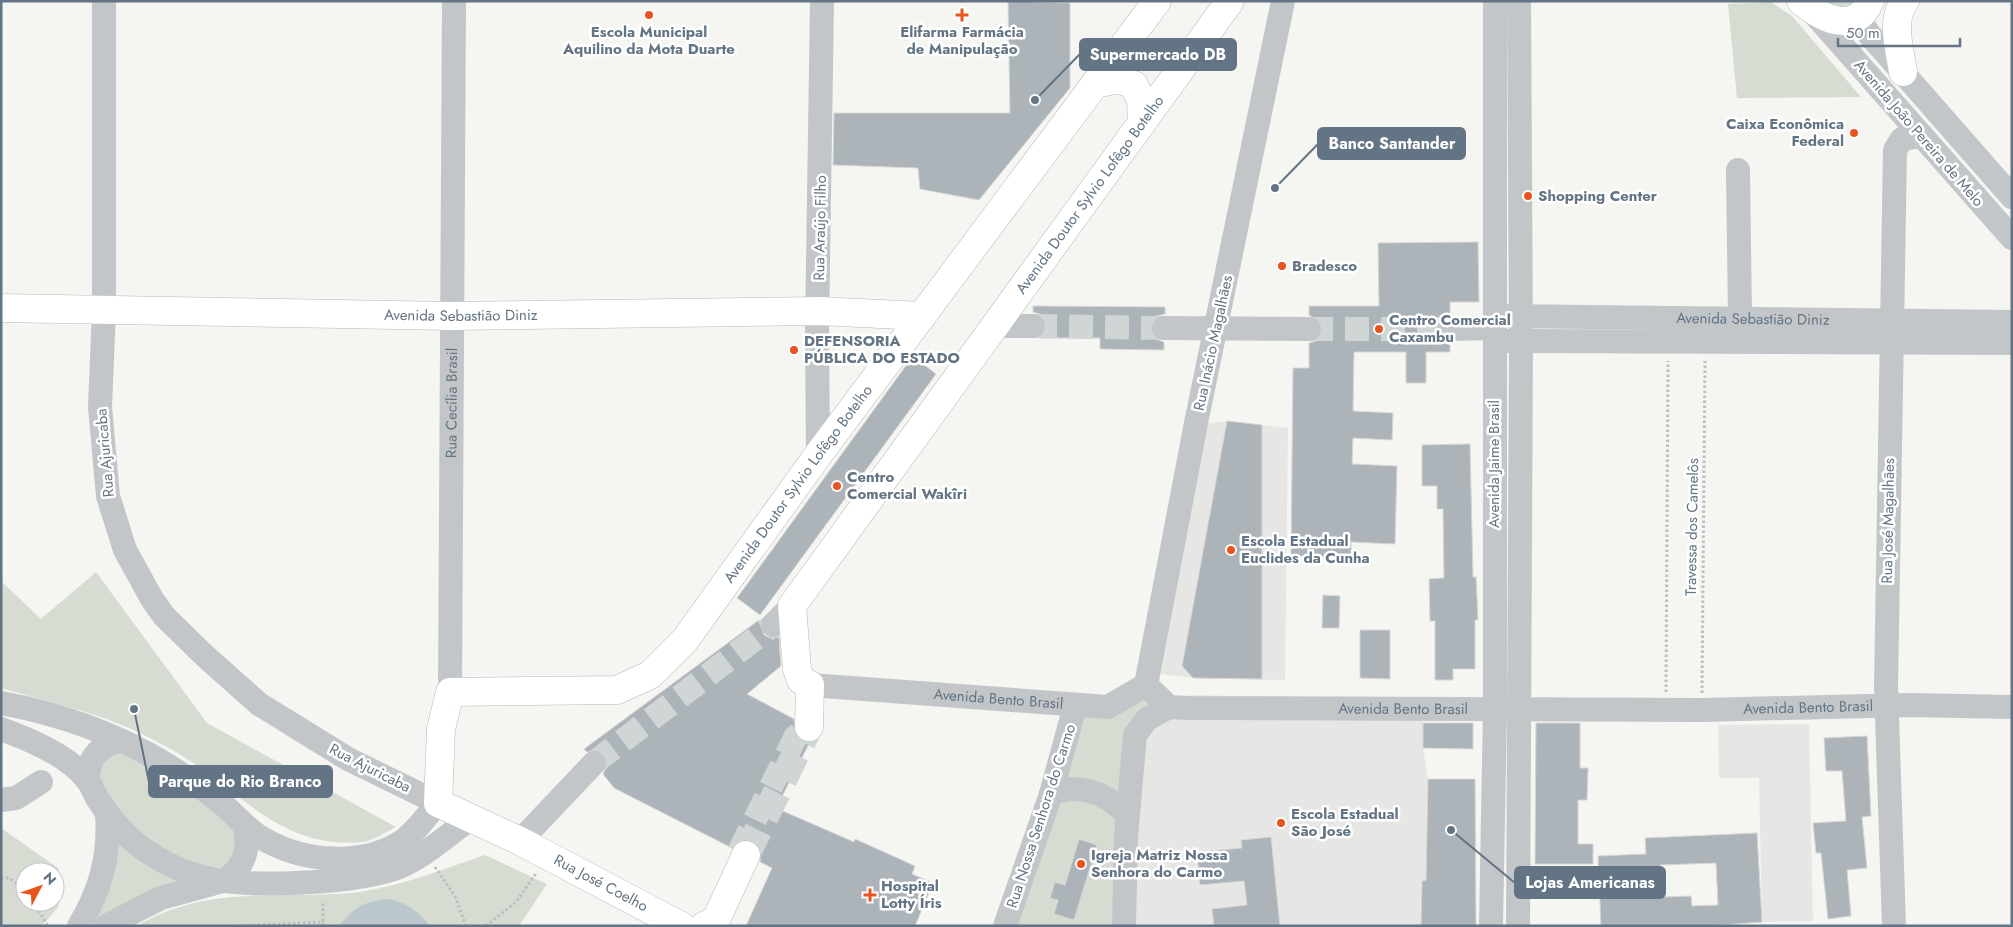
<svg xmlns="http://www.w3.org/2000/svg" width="2013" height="927" viewBox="0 0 2013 927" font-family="Jost,sans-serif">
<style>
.built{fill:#e6e7e5}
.green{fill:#d6dcd2;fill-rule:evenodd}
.water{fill:#bbc7cc}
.building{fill:#acb3b9;stroke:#d6d7d4;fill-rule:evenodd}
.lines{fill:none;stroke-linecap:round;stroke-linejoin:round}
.minor-tunnel{stroke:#d0d5d6;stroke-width:24;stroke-dasharray:24 12;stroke-linecap:butt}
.major-tunnel{stroke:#d0d5d6;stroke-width:28;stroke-dasharray:28 14;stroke-linecap:butt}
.major-casing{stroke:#b5b9bd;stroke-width:29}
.path{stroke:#bcbec0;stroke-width:3;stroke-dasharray:2.5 2.5;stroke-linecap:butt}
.minor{stroke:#c2c6c9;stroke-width:24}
.major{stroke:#fff;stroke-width:28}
.poi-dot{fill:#e9531e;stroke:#fff;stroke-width:2}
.labels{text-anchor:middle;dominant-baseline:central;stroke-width:5;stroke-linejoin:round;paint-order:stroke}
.poi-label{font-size:15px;font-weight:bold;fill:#637484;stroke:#fff;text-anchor:start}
.street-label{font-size:15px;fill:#637484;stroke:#fff}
.leader{fill:none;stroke:#637484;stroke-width:2}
.callout-dot{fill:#637484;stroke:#fff;stroke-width:2}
.callout{fill:#637484;stroke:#637484;stroke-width:2}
.callout-label{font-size:16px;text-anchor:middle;font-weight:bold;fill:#fff}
</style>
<rect width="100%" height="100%" fill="#f5f5f1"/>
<path class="built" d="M1227,421L1288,428L1285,680L1193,678L1153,673L1200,424Z
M1190,695L1291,697L1423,704V748L1428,779L1426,880L1421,881L1422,926H1131L1132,868L1149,714Z
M1809,724L1813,921L1762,922L1759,778H1719L1718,725Z"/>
<path class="green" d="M1818,1H1862L1851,12Z
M1771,2L1792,16L1861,97L1737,98L1728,4Z
M96,572L207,723L396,827C387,831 373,841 362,842C289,848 251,804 198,766C184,756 167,747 152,739C105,714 52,703 1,688V581L41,619Z
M1153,673L1149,714L1141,728L1131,926H1005L1076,694L1110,696Z
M119,747L175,775L241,829L227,872L165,857L100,793L96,762Z
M112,824L202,881L97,926H84Z
M1,828L58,868L63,887L58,907L42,926H1ZM25,872H55V902H25Z
M485,855L547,884L519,926H137C203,887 265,898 337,894C387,892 438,871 485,855Z"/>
<path class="water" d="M390,899C408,904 418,911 430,926H340C352,907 368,900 390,899Z"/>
<path class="building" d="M1008,1L1070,3V88L979,200L920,189L918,168L833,165L834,113H1010Z
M1478,242L1479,302H1450V315L1442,318L1436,329L1439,337L1450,343V352H1426V383H1406V352H1354L1353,411L1393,413L1392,440L1353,438L1352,464L1397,466L1395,544L1351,542V558L1291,556L1293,368H1309V343L1316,341L1323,330L1321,322L1309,315V306H1379L1378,243Z
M1033,306L1165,307V314L1157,316L1150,327L1152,335L1158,340L1164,342V350L1100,349V338H1040L1045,332L1047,326L1040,314L1033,312Z
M913,356L936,374L760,615L737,598Z
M1227,421L1262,425V679L1193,678L1182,666Z
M1470,444L1473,577H1476L1478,620H1475V669H1453V680H1435V621H1430L1429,579L1444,578L1443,509H1437V486H1422V445Z
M1323,595L1340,596L1339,628H1322Z
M759,620L764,635L770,638L779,637L781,666L747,694L794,719L796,735L801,741L810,742L776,808L854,842L855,839L915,866L912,874L933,883L915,926H746L772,868L760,862L761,853L758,846L752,841L745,839L737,842L732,848L614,788L603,774L607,766L604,753L597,750L587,752L584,749Z
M1360,630H1390V679L1360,678Z
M1423,723H1473V749L1423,748Z
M1536,723H1580V768H1588L1587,800H1578V844H1593V864H1535Z
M1867,736L1871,816L1862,817L1867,868L1847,870L1851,916L1828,919L1821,853H1816L1813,823L1846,821L1842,771H1826L1824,738Z
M1428,779H1475L1476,926H1421L1422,881L1426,880Z
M1757,833L1762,922L1708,926H1601L1598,856L1646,854L1645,838ZM1716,863L1718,905L1692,906L1691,896L1662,897L1660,865Z
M1271,837L1280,926H1214L1212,909L1247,905L1244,881L1200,885L1197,852L1242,848L1241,840Z
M1079,839L1097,845L1074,920L1054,914L1058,900L1050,898L1055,882L1065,885Z"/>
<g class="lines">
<path class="minor-tunnel" d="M1033,326L1164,328
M1309,329H1450
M594,763L773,625
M739,852L796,736L809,727"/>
<path class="major-tunnel" d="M746,855L809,727"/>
<g class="major-casing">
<g id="major">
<path d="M1801,1C1822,18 1855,36 1870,1"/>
<path d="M1903,72C1900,51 1890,19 1905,1"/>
<path d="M1095,84L1118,79L1134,85L1141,100L1142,123"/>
<path id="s5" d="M1,308L452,316L819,311L922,316"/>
<path id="s6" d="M809,727L810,685L801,680L797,669L792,606L1230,1"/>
<path id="s7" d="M681,926L520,841L438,803L441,729L450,692L617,690L650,675L685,640L818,455L1157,1"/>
<path d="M704,926L716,920L746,855"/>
</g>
</g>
<path class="path" d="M1666,692L1668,361
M1702,693L1705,361
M435,867L455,896L466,926
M1,878H9L25,889
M33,902L48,926
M238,926L324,922
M323,926V901
M486,926L516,902L537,872"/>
<g class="minor">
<path d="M1810,9L2012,238"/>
<path d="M1858,17L1869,34L2012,197"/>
<path d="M1738,170L1740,318"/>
<path id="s1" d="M1505,316L2012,322"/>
<path d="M994,326H1033"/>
<path d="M1164,328L1309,329"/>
<path d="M1450,329L1494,328"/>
<path d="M1506,341L2012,343"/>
<path d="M818,455L817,329L822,1"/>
<path d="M773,625L792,606"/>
<path id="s2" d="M810,685L1108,707L1146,685"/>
<path id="s3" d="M1146,685L1169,707L1188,708L1702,710L1909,705L2012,707"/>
<path d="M1146,685L1197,418L1283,1"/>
<path id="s4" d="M450,692L454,1"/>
<path d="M1,703C58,713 119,735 167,765C188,778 208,791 226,807C236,817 246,827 257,835C297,861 356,868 398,844C414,835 426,816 438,803L348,759L259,704L205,656L164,616L152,599L125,550L108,496L100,407L104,310V1"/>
<path d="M1,729C29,739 70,756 88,781C92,786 94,793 97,798C107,814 119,829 133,841C154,858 178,871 203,877C248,889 347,883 391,870C420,861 446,836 470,819"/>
<path d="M88,781C87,759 99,745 120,741"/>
<path d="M1051,794C1081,782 1105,793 1127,814"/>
<path d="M1,800L16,798L41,782"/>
<path d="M520,841L594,763"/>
<path d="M79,926C101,890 110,855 107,813"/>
<path d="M106,926L161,898L223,881C244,869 251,848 244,825"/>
<path d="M1005,926L1051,794L1075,706"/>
<path d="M1124,926L1126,837L1135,735L1147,719L1169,707"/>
<path d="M1491,926L1495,708V1"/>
<path d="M1518,926L1521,342L1519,1"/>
<path d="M1894,926L1886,687L1895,150L1902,139L1922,136"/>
</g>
<use href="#major" class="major"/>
</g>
<g class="poi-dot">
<circle cx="649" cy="15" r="5"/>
<path d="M959.5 7.5h5v5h5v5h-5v5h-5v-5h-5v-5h5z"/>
<circle cx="1854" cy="133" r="5"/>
<circle cx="1528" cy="196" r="5"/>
<circle cx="1282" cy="266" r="5"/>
<circle cx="1379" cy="329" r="5"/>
<circle cx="794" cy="350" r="5"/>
<circle cx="837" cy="486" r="5"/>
<circle cx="1231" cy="550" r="5"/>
<circle cx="1281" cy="823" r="5"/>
<circle cx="1081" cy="864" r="5"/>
<path d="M867.5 887.5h5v5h5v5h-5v5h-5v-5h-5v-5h5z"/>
</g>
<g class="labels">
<g class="poi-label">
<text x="649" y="32" text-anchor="middle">Escola Municipal<tspan x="649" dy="17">Aquilino da Mota Duarte</tspan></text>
<text x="962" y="32" text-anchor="middle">Elifarma Farmácia<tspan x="962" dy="17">de Manipulação</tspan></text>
<text x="1844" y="124" text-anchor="end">Caixa Econômica<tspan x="1844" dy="17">Federal</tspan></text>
<text x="1538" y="196">Shopping Center</text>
<text x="1292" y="266">Bradesco</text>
<text x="1389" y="320">Centro Comercial<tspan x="1389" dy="17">Caxambu</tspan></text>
<text x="804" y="341">DEFENSORIA<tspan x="804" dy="17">PÚBLICA DO ESTADO</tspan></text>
<text x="847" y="477">Centro<tspan x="847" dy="17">Comercial Wakîri</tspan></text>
<text x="1241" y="541">Escola Estadual<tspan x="1241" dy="17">Euclides da Cunha</tspan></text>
<text x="1291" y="814">Escola Estadual<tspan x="1291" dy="17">São José</tspan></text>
<text x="1091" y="855">Igreja Matriz Nossa<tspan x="1091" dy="17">Senhora do Carmo</tspan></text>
<text x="881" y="886">Hospital<tspan x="881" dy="17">Lotty Íris</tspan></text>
</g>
<g class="street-label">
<text transform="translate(1919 133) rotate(49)">Avenida João Pereira de Melo</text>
<text stroke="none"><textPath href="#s6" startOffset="635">Avenida Doutor Sylvio Lofêgo Botelho</textPath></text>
<text transform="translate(820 228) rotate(-89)">Rua Araújo Filho</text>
<text stroke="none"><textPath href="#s5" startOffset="460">Avenida Sebastião Diniz</textPath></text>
<text stroke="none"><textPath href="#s1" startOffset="248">Avenida Sebastião Diniz</textPath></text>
<text transform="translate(1213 343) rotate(-78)">Rua Inácio Magalhães</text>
<text stroke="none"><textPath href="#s4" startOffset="289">Rua Cecília Brasil</textPath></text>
<text transform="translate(105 453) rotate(-95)">Rua Ajuricaba</text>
<text transform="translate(1494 464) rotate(-90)">Avenida Jaime Brasil</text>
<text stroke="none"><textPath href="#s7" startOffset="830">Avenida Doutor Sylvio Lofêgo Botelho</textPath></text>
<text transform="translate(1888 521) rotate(-89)">Rua José Magalhães</text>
<text transform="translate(1692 527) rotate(-89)">Travessa dos Camelôs</text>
<text stroke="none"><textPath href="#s2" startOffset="189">Avenida Bento Brasil</textPath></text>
<text stroke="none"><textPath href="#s3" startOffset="266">Avenida Bento Brasil</textPath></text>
<text stroke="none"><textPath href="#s3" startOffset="671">Avenida Bento Brasil</textPath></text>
<text transform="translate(370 768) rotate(27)">Rua Ajuricaba</text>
<text transform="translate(1041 816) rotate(-72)">Rua Nossa Senhora do Carmo</text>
<text transform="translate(601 883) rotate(28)">Rua José Coelho</text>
</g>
</g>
<path class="leader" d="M1035 100L1080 54M1275 188L1318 144M134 709L149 782M1451 830L1515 883"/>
<g class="callout-dot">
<circle cx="1035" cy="100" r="5"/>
<circle cx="1275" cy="188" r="5"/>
<circle cx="134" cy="709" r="5"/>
<circle cx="1451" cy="830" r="5"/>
</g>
<g class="callout">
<rect x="1080" y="39" width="156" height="31" rx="5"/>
<rect x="1318" y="128" width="147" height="31" rx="5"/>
<rect x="149" y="766" width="183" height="31" rx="5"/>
<rect x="1515" y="867" width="150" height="31" rx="5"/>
</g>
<g class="callout-label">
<text x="1158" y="60">Supermercado DB</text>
<text x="1392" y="149">Banco Santander</text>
<text x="240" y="787">Parque do Rio Branco</text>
<text x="1590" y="888">Lojas Americanas</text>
</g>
<rect width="2013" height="927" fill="none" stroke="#637484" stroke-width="5"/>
<g transform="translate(40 887) rotate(49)"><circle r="24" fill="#ffffff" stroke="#c1c7ce"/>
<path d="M0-4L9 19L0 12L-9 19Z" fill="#e9531e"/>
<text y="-8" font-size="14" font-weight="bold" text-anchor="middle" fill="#637484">N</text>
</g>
<path d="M1838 38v8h122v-8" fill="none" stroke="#637484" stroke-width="2.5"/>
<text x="1846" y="38" font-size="15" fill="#637484" stroke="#ffffff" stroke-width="4" paint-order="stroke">50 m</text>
</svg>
